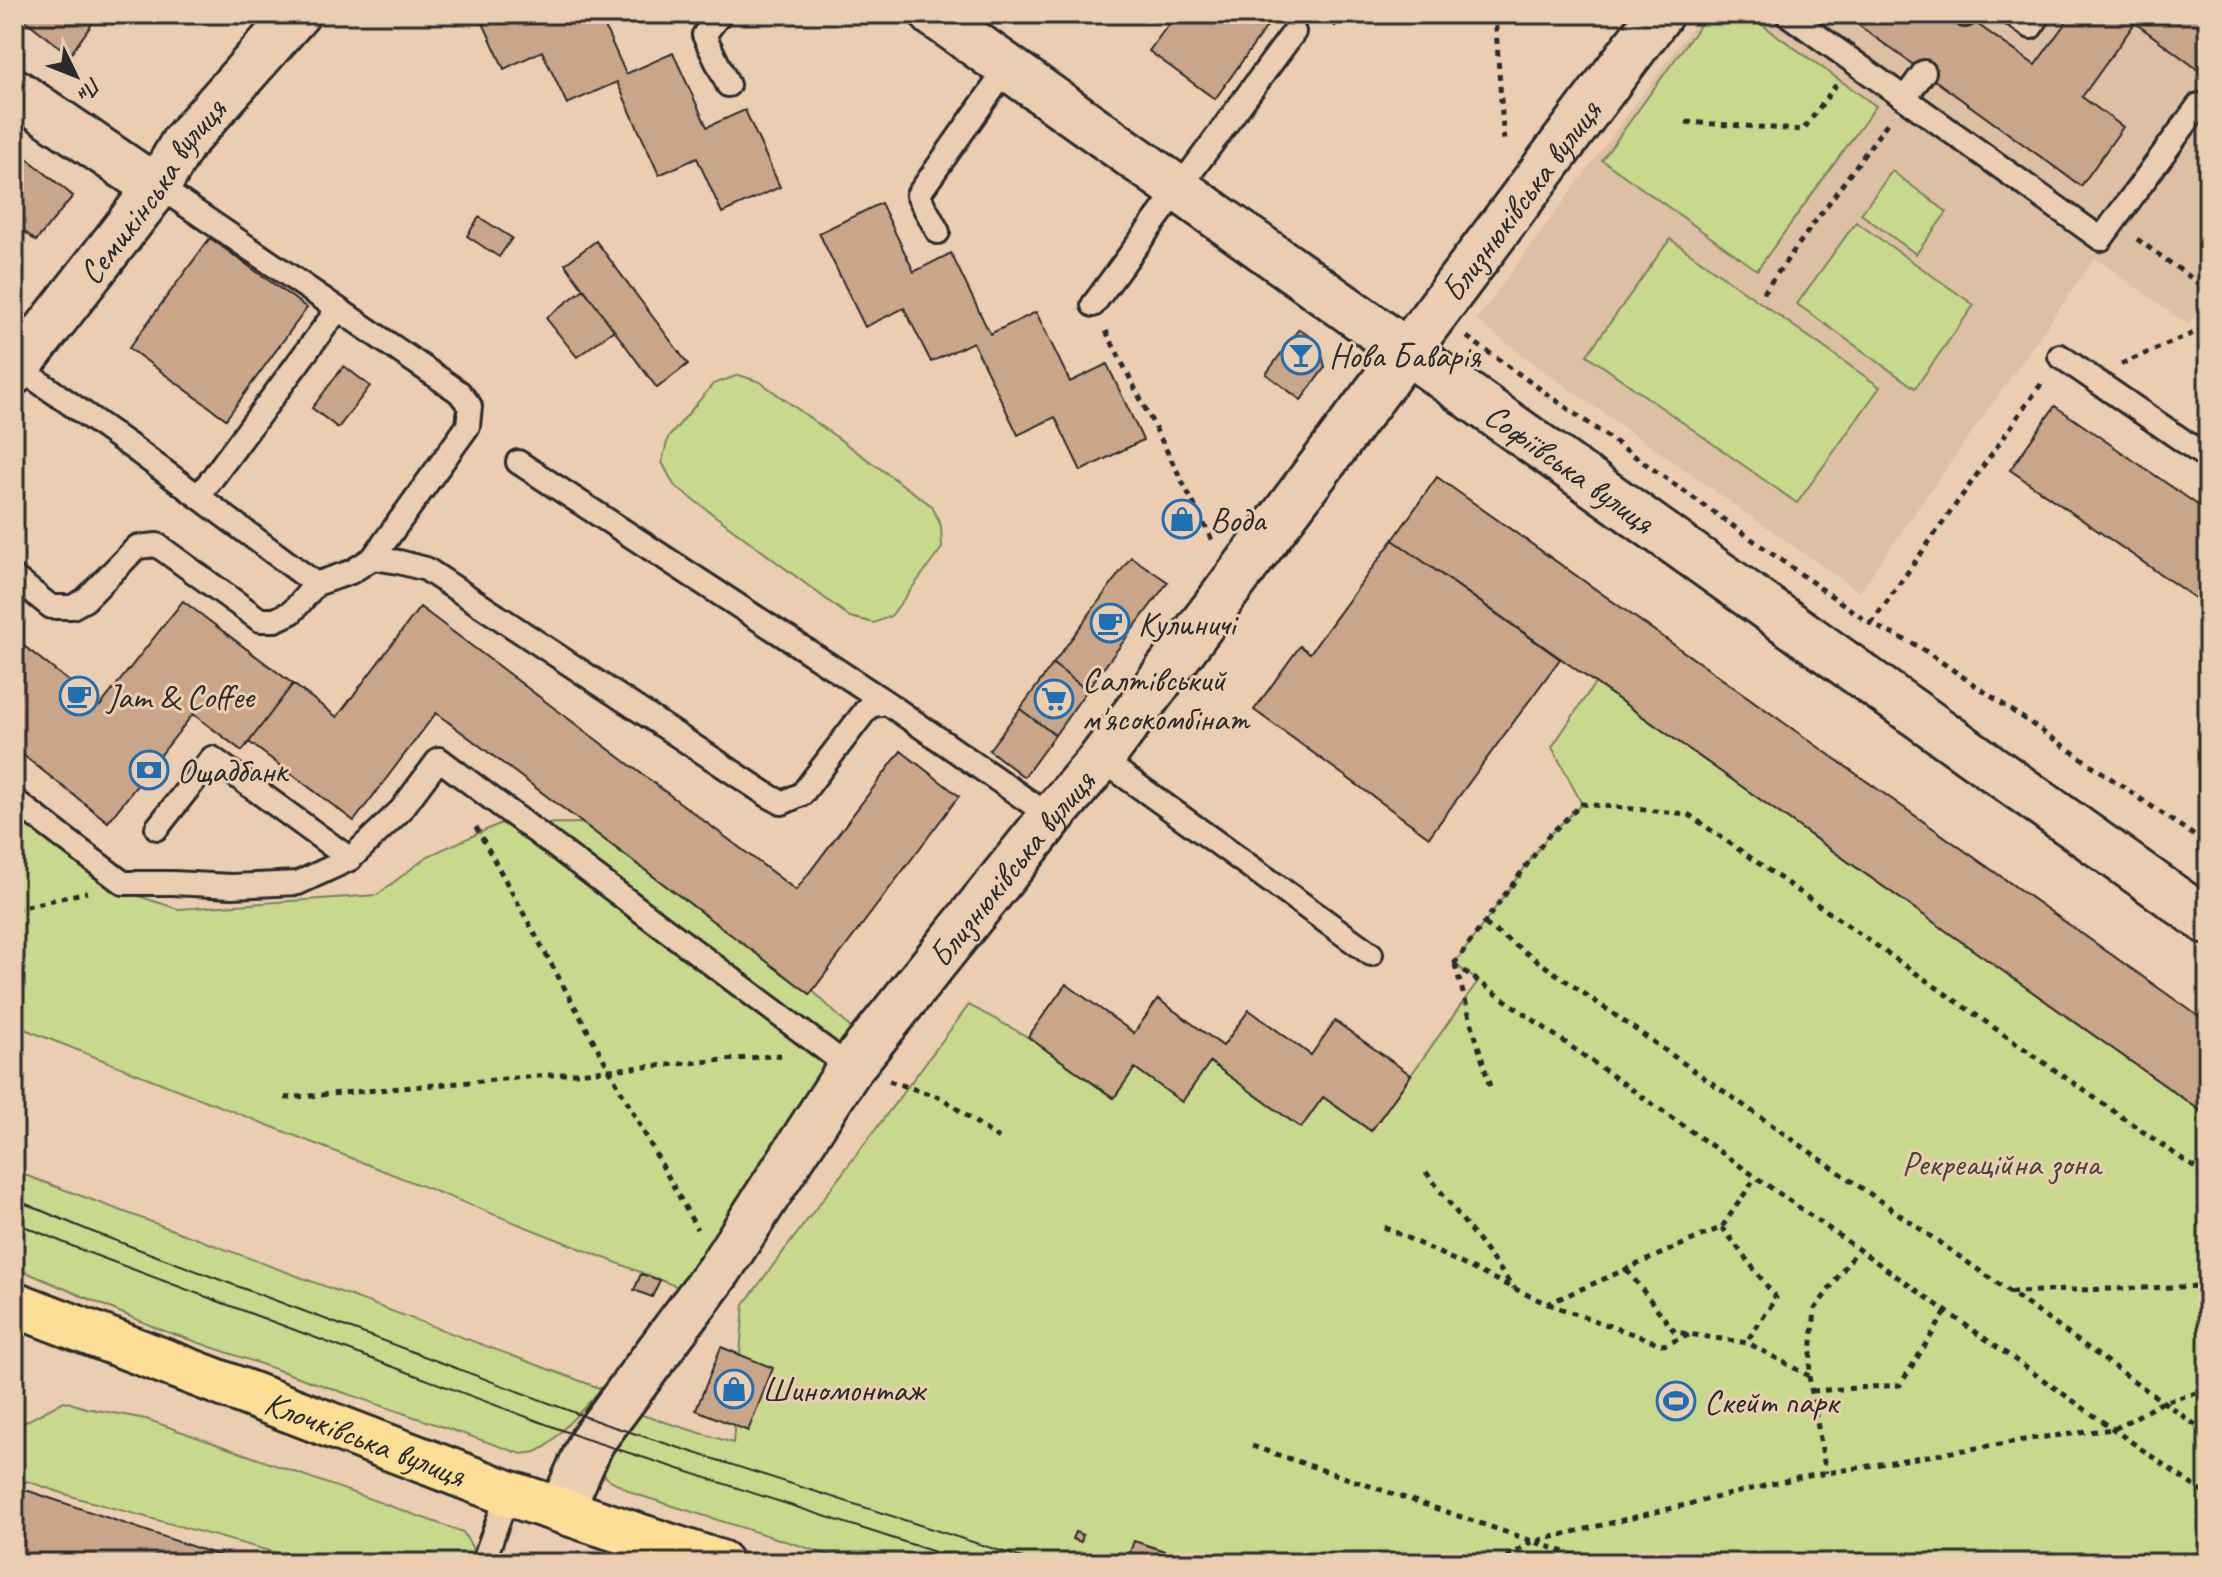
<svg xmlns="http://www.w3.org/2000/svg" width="2222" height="1577" viewBox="0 0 2222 1577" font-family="Caveat,sans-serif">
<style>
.built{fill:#ddbfa4}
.green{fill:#c8d98d;stroke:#7a825c;stroke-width:2}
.building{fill:#c9a689;stroke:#2b2b2b;stroke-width:2}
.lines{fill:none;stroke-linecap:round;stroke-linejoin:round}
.lane-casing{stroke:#2b2b2b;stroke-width:28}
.street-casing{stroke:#2b2b2b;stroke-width:50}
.primary-casing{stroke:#2b2b2b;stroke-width:50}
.path{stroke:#2b2b2b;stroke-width:5;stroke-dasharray:6 6;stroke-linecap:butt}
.lane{stroke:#ebceb2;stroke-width:22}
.street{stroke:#ebceb2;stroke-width:44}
.primary{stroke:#fdde96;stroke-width:44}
.tram{stroke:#2b2b2b;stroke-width:2}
.labels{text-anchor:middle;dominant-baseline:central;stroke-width:6;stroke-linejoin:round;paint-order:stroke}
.street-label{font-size:34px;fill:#2b2b2b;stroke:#ebceb2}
.poi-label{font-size:34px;fill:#2b2b2b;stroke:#ebceb2;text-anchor:start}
.park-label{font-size:34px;fill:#43453a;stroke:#ebceb2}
</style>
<rect width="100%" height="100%" fill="#ebceb2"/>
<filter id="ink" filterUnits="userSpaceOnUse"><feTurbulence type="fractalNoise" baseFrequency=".0125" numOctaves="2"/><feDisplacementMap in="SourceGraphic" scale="16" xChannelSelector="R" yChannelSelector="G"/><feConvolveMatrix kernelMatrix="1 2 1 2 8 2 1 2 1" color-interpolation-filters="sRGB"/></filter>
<g filter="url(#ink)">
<path class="built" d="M1702,14H2208V299L2188,325L2095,258L1859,592L1562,384L1476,320Z"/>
<path class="green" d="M1708,14H1747L1876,106L1757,270L1602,160Z
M1892,171L1947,212L1916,254L1861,214Z
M1856,222L1974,305L1915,388L1797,304Z
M1670,239L1880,387L1797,503L1587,355Z
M739,375L760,382L932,506L941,526L942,548L891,616L874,623L850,617L674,485L662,462L668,438L713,384Z
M1595,683L2208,1116V1563H1107L1086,1556L1101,1563H957L922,1553L919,1563H855L635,1494L607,1478L600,1468L632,1412L733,1443L744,1304L969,1005L1028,1037L1113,1098L1135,1068L1182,1101L1210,1062L1301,1127L1323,1097L1371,1131L1478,981L1454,964L1548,836L1582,804L1552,747Z
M14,812L120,890L178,909L377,895L428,856L499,824L582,823L729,933L813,991L862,1039L678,1287L14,1025Z
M14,1171L602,1389L547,1446L536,1452L522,1454L159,1329L14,1267Z
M64,1401L86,1408L146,1419L463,1532L473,1549L461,1563H313L77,1498L27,1481L14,1491V1428Z"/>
<path class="building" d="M17,14H99L70,55Z
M479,14H557L560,21L575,14H599L626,74L673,53L707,127L745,110L780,187L722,213L697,158L659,175L617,82L567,104L542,51L504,69Z
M1176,14H1267L1273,18L1215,99L1149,51Z
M1319,14H1344L1335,26Z
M1843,14H1963L2035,65L2072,14H2208V77L2135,23L2082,97L2123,127L2081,186Z
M18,151L73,196L36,241L14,223V157Z
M2208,157V173L2200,168Z
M881,203L914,272L951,253L990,334L1036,312L1070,382L1107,364L1143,440L1081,471L1055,417L1018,435L973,342L931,362L904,308L865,327L819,233Z
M479,217L512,238L499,257L467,236Z
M210,238L307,308L226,419L129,348Z
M596,241L688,364L657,388L565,264Z
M584,289L614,330L577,357L546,318Z
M1299,329L1319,343L1325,367L1301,400L1266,374Z
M344,366L370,386L338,428L312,408Z
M2055,406L2208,512V607L2010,470Z
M1437,477L2208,1023V1116L1393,540Z
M1393,540L1560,659L1429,837L1254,710L1300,646L1310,653Z
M1131,557L1168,582L1087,690L1053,664Z
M183,601L293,684L242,751L193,714L108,822L14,748V638L100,706Z
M420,607L796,890L901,751L959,796L810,994L436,713L354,821L249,742L293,684L337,717Z
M1053,664L1087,690L1055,735L1020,709Z
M1020,709L1055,735L1024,777L989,750Z
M1066,984L1134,1033L1158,999L1223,1046L1249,1010L1311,1055L1335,1021L1411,1075L1371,1131L1323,1097L1301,1128L1210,1062L1182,1102L1135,1068L1114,1098L1028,1037Z
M641,1274L660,1280L652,1297L634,1290Z
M721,1347L773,1368L748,1431L696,1410Z
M14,1486L241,1563H14Z
M1075,1532L1083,1535L1081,1542L1072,1539Z
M1134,1541L1202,1563H1126Z"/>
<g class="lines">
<g class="lane-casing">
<path id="lane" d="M720,14L704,35L728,85
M1787,14L2101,239L2199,105
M2012,14L2031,27L2040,14
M1965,15L1966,14
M1905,98L1924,72
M158,186L338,309L199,496
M938,232L918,195L1008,67
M1093,305L1294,32
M338,309L459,392L470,406L468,426L373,558
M2060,356L2208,458
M18,367L133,448L316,584
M518,462L887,703
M14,577L51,607H72L85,600L137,547L157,545L260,620H275L292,612L316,584L351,572L373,558L399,562L426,569L769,796L782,803L802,794L869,706L887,703L1051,817
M1101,759L1371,954
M14,800L123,883H172L232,886L298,883L350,859L401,810L439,759L850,1068
M157,828L212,758L350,859
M483,1563L508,1493"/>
</g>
<g class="street-casing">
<g id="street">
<path id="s1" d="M933,14L2208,922"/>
<path d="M14,91L134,173L158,186"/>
<path id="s2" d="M14,372L158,186L183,143L297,14"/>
<path id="s3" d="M561,1510L592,1441L719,1270L850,1068L1051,817L1101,759L1660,14"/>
</g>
</g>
<g class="primary-casing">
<g id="primary">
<path id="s4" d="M14,1304L508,1493L720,1563"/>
</g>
</g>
<path class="path" d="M662,14L678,22
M1495,14L1504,143
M1686,122L1803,130L1836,85
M2137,239L2208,290
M1763,293L1888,122
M1106,331L1212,540
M1467,337L1871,624L1918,646L2208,845
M2121,364L2208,327
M1871,624L2044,380
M476,827L697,1229
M14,909L87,892
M1485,924L2010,1292L2208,1434
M1454,964L1548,836L1582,804L1688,814L2208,1177
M1454,964L2208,1496
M1455,965L1490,1087
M889,1081L942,1098L1003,1142
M285,1098L782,1055
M1426,1172L1514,1288
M1384,1227L1547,1304L1722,1227L1756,1177
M1722,1227L1776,1298L1747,1341
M1627,1270L1675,1332L1748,1343L1809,1376L1815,1309L1858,1249
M2010,1292L2208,1286
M1548,1304L1664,1345L1689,1335
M1809,1376L1826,1473
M1812,1391L1900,1385L1946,1312
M1252,1446L1597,1563
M1496,1563L1532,1542L1797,1478L2036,1438L2114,1429L2163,1402L2208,1390
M2199,1563L2208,1553"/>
<use href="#lane" class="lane"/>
<use href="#street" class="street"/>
<use href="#primary" class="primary"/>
<path class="tram" d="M14,1199L90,1231L605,1424L1038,1563
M14,1222L84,1251L583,1438L969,1563"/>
</g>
</g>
<defs>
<g id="bar-ring" transform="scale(2)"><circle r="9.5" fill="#ebceb2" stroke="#1f6fb2" stroke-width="1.5"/><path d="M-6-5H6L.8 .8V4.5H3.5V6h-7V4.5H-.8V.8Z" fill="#1f6fb2"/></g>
<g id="shop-ring" transform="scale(2)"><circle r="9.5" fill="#ebceb2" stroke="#1f6fb2" stroke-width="1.5"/><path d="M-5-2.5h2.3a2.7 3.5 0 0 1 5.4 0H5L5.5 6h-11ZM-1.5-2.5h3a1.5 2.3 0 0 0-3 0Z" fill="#1f6fb2"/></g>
<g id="cafe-ring" transform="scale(2)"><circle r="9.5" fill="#ebceb2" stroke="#1f6fb2" stroke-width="1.5"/><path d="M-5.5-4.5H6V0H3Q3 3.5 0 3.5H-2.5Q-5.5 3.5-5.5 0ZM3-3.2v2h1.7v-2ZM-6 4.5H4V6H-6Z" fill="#1f6fb2"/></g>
<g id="supermarket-ring" transform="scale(2)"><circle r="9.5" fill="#ebceb2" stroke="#1f6fb2" stroke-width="1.5"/><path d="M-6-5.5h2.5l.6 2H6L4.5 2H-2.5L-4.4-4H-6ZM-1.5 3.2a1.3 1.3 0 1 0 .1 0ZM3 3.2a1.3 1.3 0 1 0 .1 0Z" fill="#1f6fb2"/></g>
<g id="bank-ring" transform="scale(2)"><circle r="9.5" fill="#ebceb2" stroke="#1f6fb2" stroke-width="1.5"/><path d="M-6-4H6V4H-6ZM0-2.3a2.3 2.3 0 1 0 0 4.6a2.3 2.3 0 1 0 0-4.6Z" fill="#1f6fb2"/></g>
<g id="stadium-ring" transform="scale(2)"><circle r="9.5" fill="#ebceb2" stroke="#1f6fb2" stroke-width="1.5"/><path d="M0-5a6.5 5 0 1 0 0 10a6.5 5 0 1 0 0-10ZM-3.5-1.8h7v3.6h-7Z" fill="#1f6fb2"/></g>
</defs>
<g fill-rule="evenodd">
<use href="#bar-ring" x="1301" y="355"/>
<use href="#shop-ring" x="1182" y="519"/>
<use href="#cafe-ring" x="1110" y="623"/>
<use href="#cafe-ring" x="79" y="696"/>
<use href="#supermarket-ring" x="1054" y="699"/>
<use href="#bank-ring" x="149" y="770"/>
<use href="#shop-ring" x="734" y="1389"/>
<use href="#stadium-ring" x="1676" y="1401"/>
</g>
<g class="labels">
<g class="street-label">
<text stroke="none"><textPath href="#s2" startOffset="228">Семикінська вулиця</textPath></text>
<text stroke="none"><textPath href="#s3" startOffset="1626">Близнюківська вулиця</textPath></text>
<text stroke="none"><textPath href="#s1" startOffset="782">Софіївська вулиця</textPath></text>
<text stroke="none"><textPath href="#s3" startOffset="786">Близнюківська вулиця</textPath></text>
<text stroke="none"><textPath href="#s4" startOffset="376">Клочківська вулиця</textPath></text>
</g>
<g class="poi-label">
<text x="1329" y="355">Нова Баварія</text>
<text x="1210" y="519">Вода</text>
<text x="1138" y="623">Кулиничі</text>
<text x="1082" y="679">Салтівський<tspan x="1082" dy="39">м'ясокомбінат</tspan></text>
<text x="107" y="696">Jam &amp; Coffee</text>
<text x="177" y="770">Ощадбанк</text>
<text x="762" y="1389">Шиномонтаж</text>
<text x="1704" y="1401">Скейт парк</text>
</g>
<g class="park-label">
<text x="2001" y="1163">Рекреаційна зона</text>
</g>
</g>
<rect width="2222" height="1577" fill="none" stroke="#ebceb2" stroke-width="48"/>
<rect x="24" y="24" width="2174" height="1529" fill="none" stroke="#2b2b2b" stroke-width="3" filter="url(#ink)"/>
<g transform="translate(76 76) rotate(133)" stroke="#ebceb2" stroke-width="6" paint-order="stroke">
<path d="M0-6L14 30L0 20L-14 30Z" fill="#2b2b2b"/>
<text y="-12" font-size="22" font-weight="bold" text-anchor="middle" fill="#2b2b2b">Пн</text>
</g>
</svg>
